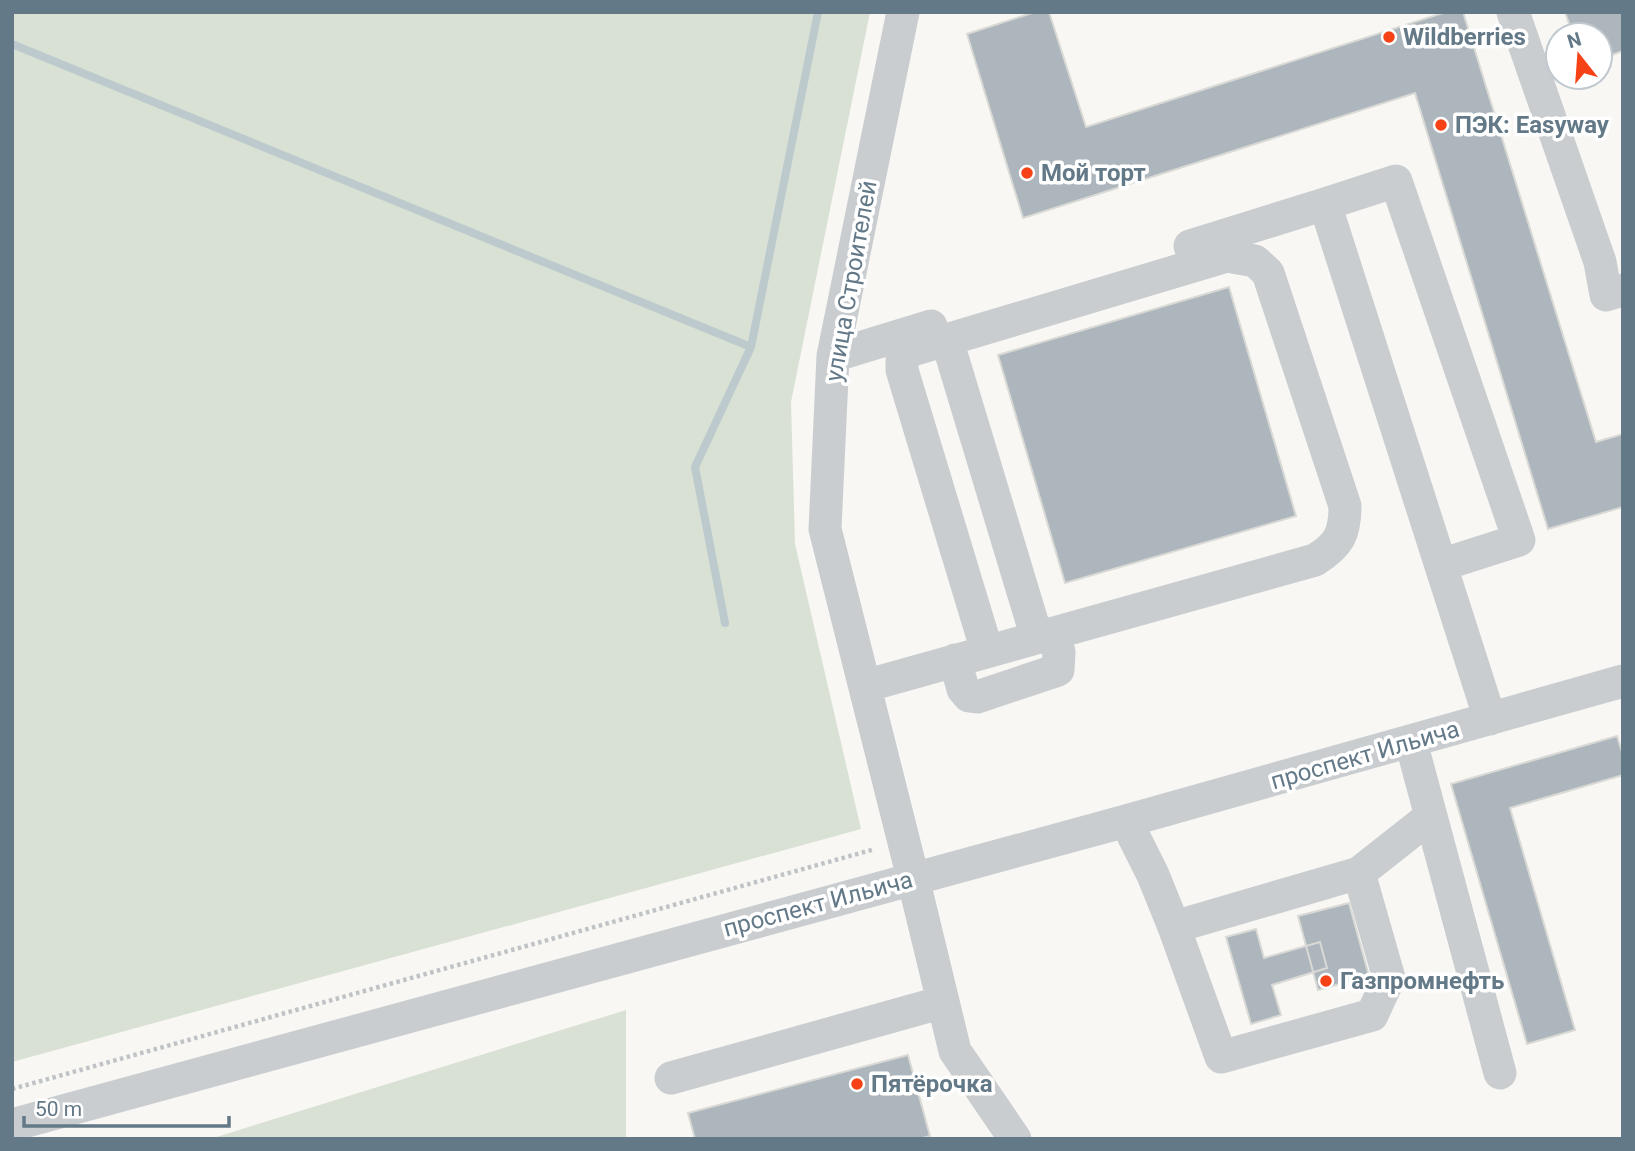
<svg xmlns="http://www.w3.org/2000/svg" width="1635" height="1151" viewBox="0 0 1635 1151" font-family="Roboto,sans-serif">
<style>
.green{fill:#d9e0d4}
.lines{fill:none;stroke-linecap:round;stroke-linejoin:round}
.stream{stroke:#bccace;stroke-width:8}
.building{fill:#adb6bc;stroke:#d9d9d6;stroke-width:2}
.path{stroke:#c0c3c5;stroke-width:4.5;stroke-dasharray:3.5 3.5;stroke-linecap:butt}
.minor{stroke:#cacdd0;stroke-width:33}
.poi-dot{fill:#f64216;stroke:#fff;stroke-width:2.5}
.labels{text-anchor:middle;dominant-baseline:central;stroke-width:7;stroke-linejoin:round;paint-order:stroke}
.poi-label{font-size:24px;font-weight:bold;fill:#637988;stroke:#fff;text-anchor:start}
.street-label{font-size:24px;fill:#637988;stroke:#fff}
</style>
<rect width="100%" height="100%" fill="#f8f7f4"/>
<path class="green" d="M12,12H870L791,402L795,544L861,829L12,1062Z
M626,1010V1139H210Z"/>
<g class="lines">
<path class="stream" d="M12,44L751,347
M725,623L695,467L751,347L818,12"/>
</g>
<path class="building" d="M1035,12H1049L1086,127L1446,12H1463L1596,442L1623,434V507L1548,529L1415,93L1023,218L967,34Z
M1565,12H1623V51L1600,59V35H1573Z
M1229,287L1296,516L1065,583L998,355Z
M1617,736L1623,755V775L1510,808L1575,1030L1527,1044L1451,784Z
M1349,903L1369,976L1318,990L1298,916Z
M1256,929L1264,958L1320,942L1327,968L1272,985L1281,1015L1251,1024L1226,937Z
M908,1055L930,1136L919,1139H695L688,1113Z"/>
<g class="lines">
<path class="path" d="M12,1089L875,849"/>
<path class="minor" d="M903,12L833,356L825,529L913,878L955,1051L1015,1139
M1513,12L1600,262L1606,295L1623,290
M1325,204L1396,181L1519,540L1441,565
M1190,246L1325,204L1490,719
M947,340L1037,638
M833,356L931,326
M955,660L963,689L969,696L977,697L1058,670L1059,652L1053,633
M865,686L1315,560C1339,545 1345,534 1345,506L1268,273L1255,261L1227,256L906,352L902,360V370L987,651
M1411,742L1500,1073
M1126,821L1153,875L1174,927L1359,873L1430,817
M1174,927L1221,1057L1372,1015L1389,978L1359,873
M671,1078L943,1002
M12,1125L1126,821L1623,681"/>
</g>
<g class="poi-dot">
<circle cx="1389" cy="37" r="7"/>
<circle cx="1441" cy="125" r="7"/>
<circle cx="1027" cy="173" r="7"/>
<circle cx="1326" cy="981" r="7"/>
<circle cx="857" cy="1084" r="7"/>
</g>
<g class="labels">
<g class="poi-label">
<text x="1403" y="37">Wildberries</text>
<text x="1455" y="125">ПЭК: Easyway</text>
<text x="1041" y="173">Мой торт</text>
<text x="1340" y="981">Газпромнефть</text>
<text x="871" y="1084">Пятёрочка</text>
</g>
<g class="street-label">
<text transform="translate(851 281) rotate(-80)">улица Строителей</text>
<text transform="translate(1365 755) rotate(-16)">проспект Ильича</text>
<text transform="translate(818 904) rotate(-15)">проспект Ильича</text>
</g>
</g>
<rect width="1635" height="1151" fill="none" stroke="#637988" stroke-width="28"/>
<g transform="translate(1579 56) rotate(343)"><circle r="33" fill="#ffffff" stroke="#c1c9cf" stroke-width="2"/>
<path d="M0-5L12 26L0 18L-12 26Z" fill="#f64216"/>
<text y="-10" font-size="19" font-weight="bold" text-anchor="middle" fill="#637988">N</text>
</g>
<path d="M24 1116v10h205v-10" fill="none" stroke="#637988" stroke-width="3.5"/>
<text x="35" y="1116" font-size="21" fill="#637988" stroke="#ffffff" stroke-width="5" paint-order="stroke">50 m</text>
</svg>
